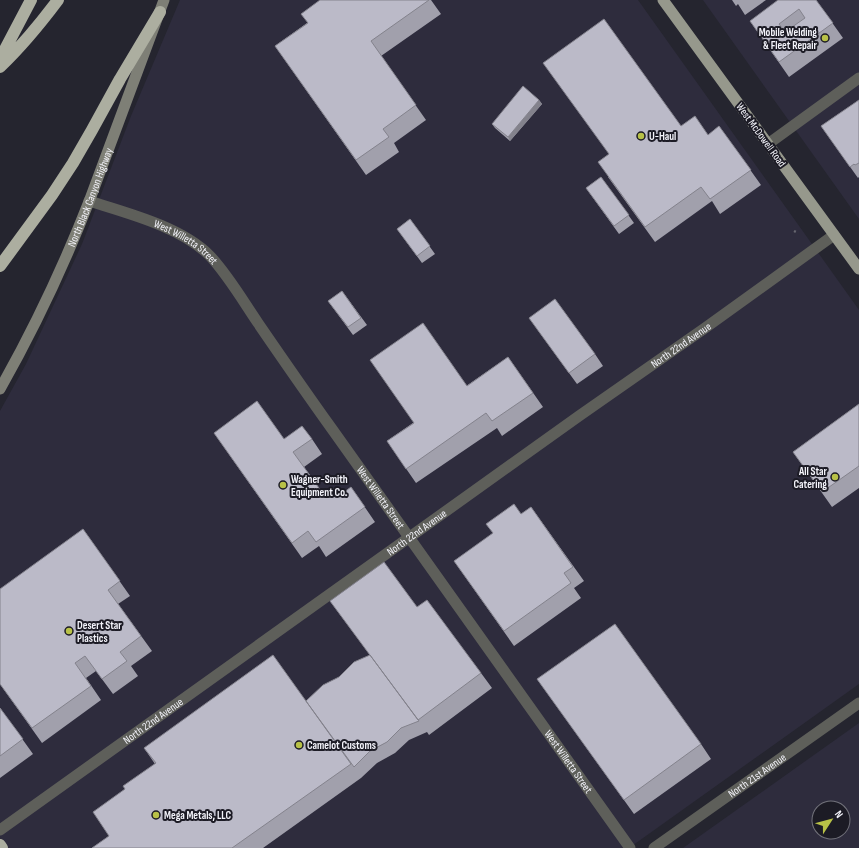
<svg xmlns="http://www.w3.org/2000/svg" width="859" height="848" viewBox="0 0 859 848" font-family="'Sofia Sans Condensed',sans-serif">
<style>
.built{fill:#2e2c3d;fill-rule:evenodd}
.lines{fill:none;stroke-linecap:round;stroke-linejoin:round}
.path{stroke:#676770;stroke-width:2.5;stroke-dasharray:2 2;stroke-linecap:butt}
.minor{stroke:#5e5f5a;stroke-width:11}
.secondary{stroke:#7e7f76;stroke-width:11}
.primary{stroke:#96988c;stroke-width:11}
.motorway{stroke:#acaea0;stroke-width:12}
.wall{fill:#a1a0ac}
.shaded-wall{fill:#83828c}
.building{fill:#bbbac8;stroke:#83828c;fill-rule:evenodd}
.poi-dot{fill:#b8c147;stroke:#1c1b25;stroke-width:1.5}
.labels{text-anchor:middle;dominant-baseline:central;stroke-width:4;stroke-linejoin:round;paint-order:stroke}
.poi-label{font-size:11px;font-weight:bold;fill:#f4f4fb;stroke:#1c1b25;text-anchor:start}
.street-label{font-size:11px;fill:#f4f4fb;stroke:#1c1b25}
</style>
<rect width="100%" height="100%" fill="#25252f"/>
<path class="built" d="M180,0H638L859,310V684L629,848H0V411L26,364L82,244L131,116Z
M703,0H859V219L772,97Z
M859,723V848H683ZM819,808H843V832H819Z"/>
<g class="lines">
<path class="path" d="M794,231L796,232"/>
<g class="minor">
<path d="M768,144L859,78"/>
<path id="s1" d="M89,201C127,213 182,227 210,256C228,275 243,301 258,323C282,358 307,394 332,429C432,568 531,708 630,848"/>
<path id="s2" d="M0,830L579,416L705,328L834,235"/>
<path id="s3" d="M654,848L859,703"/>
</g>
<path class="secondary" id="s4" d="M0,389C34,329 65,263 90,199C115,133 139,66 164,0"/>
<path class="primary" d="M663,0L859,269"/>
<path class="motorway" d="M0,59L31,0
M0,67C22,46 40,24 58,0
M0,266L52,195L73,163L92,130L120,79L160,12
M0,845L2,848"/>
</g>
<path class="wall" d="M320,0H431L441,14L381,56L426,120L394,143L399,152L366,175L275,46L307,23Z
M732,0H766L745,15L738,4L736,6Z
M816,0L843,38L789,77L750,21Z
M539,100L542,104L510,141L495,128L492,124Z
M859,100V177L858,178L821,126Z
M681,126L708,135L719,126L761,185L720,214L712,201L655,242L608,177Z
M601,177L634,223L619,234L586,188Z
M410,219L435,254L422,263L397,229Z
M342,291L367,325L353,335L328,301Z
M537,329L595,354L603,366L577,384Z
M508,357L543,407L502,436L497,428L416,483L387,441Z
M859,404V488L832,507L793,452Z
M214,433L284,439H312L322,454L304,467L324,495L339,496L351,487L375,522L326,557L319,546L302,558Z
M531,507L584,581L574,588L581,598L514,646L454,561Z
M83,529L130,596L118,604L152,651L131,666L138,676L113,694L96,671L86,678L101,700L42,743L0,684Z
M330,601L417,607L481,673L492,688L429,735L427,732L409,740L395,753L377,763L361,778L263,848H92L109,836L125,789L155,764L144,748L308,703L339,677L370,655Z
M537,679L701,744L711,759L634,814Z
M0,708L33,754L0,778Z"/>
<path class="shaded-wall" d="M539,100L542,104L510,141L508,137Z"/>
<path class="building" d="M320,0H429L371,41L416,105L383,129L389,137L356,160L275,46L308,23L301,14Z
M778,0H816L833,23L779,62L750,21ZM799,9L805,18L785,32L779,24Z
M604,19L681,126L695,116L708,135L719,126L751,170L710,199L701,187L645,227L598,162L609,154L543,63Z
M523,86L539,100L508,137L492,124Z
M859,100V163L855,165L854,164L850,167L821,126Z
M601,177L629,215L614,226L586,188Z
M410,219L430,246L417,256L397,229Z
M342,291L361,318L348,327L328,301Z
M555,299L595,354L569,373L529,318Z
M423,323L467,386L508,357L533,393L492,421L486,413L406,469L387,441L414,423L370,360Z
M257,401L284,439L302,426L312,439L293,452L324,495L333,488L339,496L351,487L365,507L316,542L308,531L292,543L214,433Z
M859,404V466L822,492L793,452Z
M514,504L521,514L531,507L573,567L564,573L571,583L504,631L454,561L493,533L486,524Z
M83,529L120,581L108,590L141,636L120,652L127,661L102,679L85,656L75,663L91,686L32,728L0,684V589Z
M384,562L417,607L427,600L481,673L418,720L330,601Z
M615,624L701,744L624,800L537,679Z
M273,655L351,764L232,848H92L109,836L93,812L125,789L123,786L156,763L144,748Z
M370,655L419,721L401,728L387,742L370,751L354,767L306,701L323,685L339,677L354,662Z
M0,708L23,739L0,756Z"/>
<g class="poi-dot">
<circle cx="825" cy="38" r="4"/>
<circle cx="641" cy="136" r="4"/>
<circle cx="835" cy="477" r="4"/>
<circle cx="283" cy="485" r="4"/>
<circle cx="69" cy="631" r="4"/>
<circle cx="299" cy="745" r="4"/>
<circle cx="156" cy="815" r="4"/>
</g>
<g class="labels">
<g class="poi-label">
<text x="817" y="32" text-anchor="end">Mobile Welding<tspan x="817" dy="13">&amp; Fleet Repair</tspan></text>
<text x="649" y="136">U-Haul</text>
<text x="827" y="471" text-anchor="end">All Star<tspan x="827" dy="13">Catering</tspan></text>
<text x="291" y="479">Wagner-Smith<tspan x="291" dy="13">Equipment Co.</tspan></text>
<text x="77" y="625">Desert Star<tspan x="77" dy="13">Plastics</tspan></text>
<text x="307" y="745">Camelot Customs</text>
<text x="164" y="815">Mega Metals, LLC</text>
</g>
<g class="street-label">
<text transform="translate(761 135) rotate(54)">West McDowell Road</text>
<text stroke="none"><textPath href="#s4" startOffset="212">North Black Canyon Highway</textPath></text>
<text stroke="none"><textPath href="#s1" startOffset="106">West Willetta Street</textPath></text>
<text stroke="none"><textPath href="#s2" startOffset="836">North 22nd Avenue</textPath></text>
<text stroke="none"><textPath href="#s1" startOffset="430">West Willetta Street</textPath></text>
<text stroke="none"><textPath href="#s2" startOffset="512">North 22nd Avenue</textPath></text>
<text stroke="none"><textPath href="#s2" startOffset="188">North 22nd Avenue</textPath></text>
<text stroke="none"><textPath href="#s1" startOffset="754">West Willetta Street</textPath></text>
<text stroke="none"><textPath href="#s3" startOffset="126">North 21st Avenue</textPath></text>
</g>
</g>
<g transform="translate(831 820) rotate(54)"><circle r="19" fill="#1c1b25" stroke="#72727b"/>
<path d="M0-3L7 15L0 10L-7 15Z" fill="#b8c147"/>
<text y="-6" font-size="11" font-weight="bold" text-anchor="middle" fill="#f4f4fb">N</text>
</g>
</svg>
